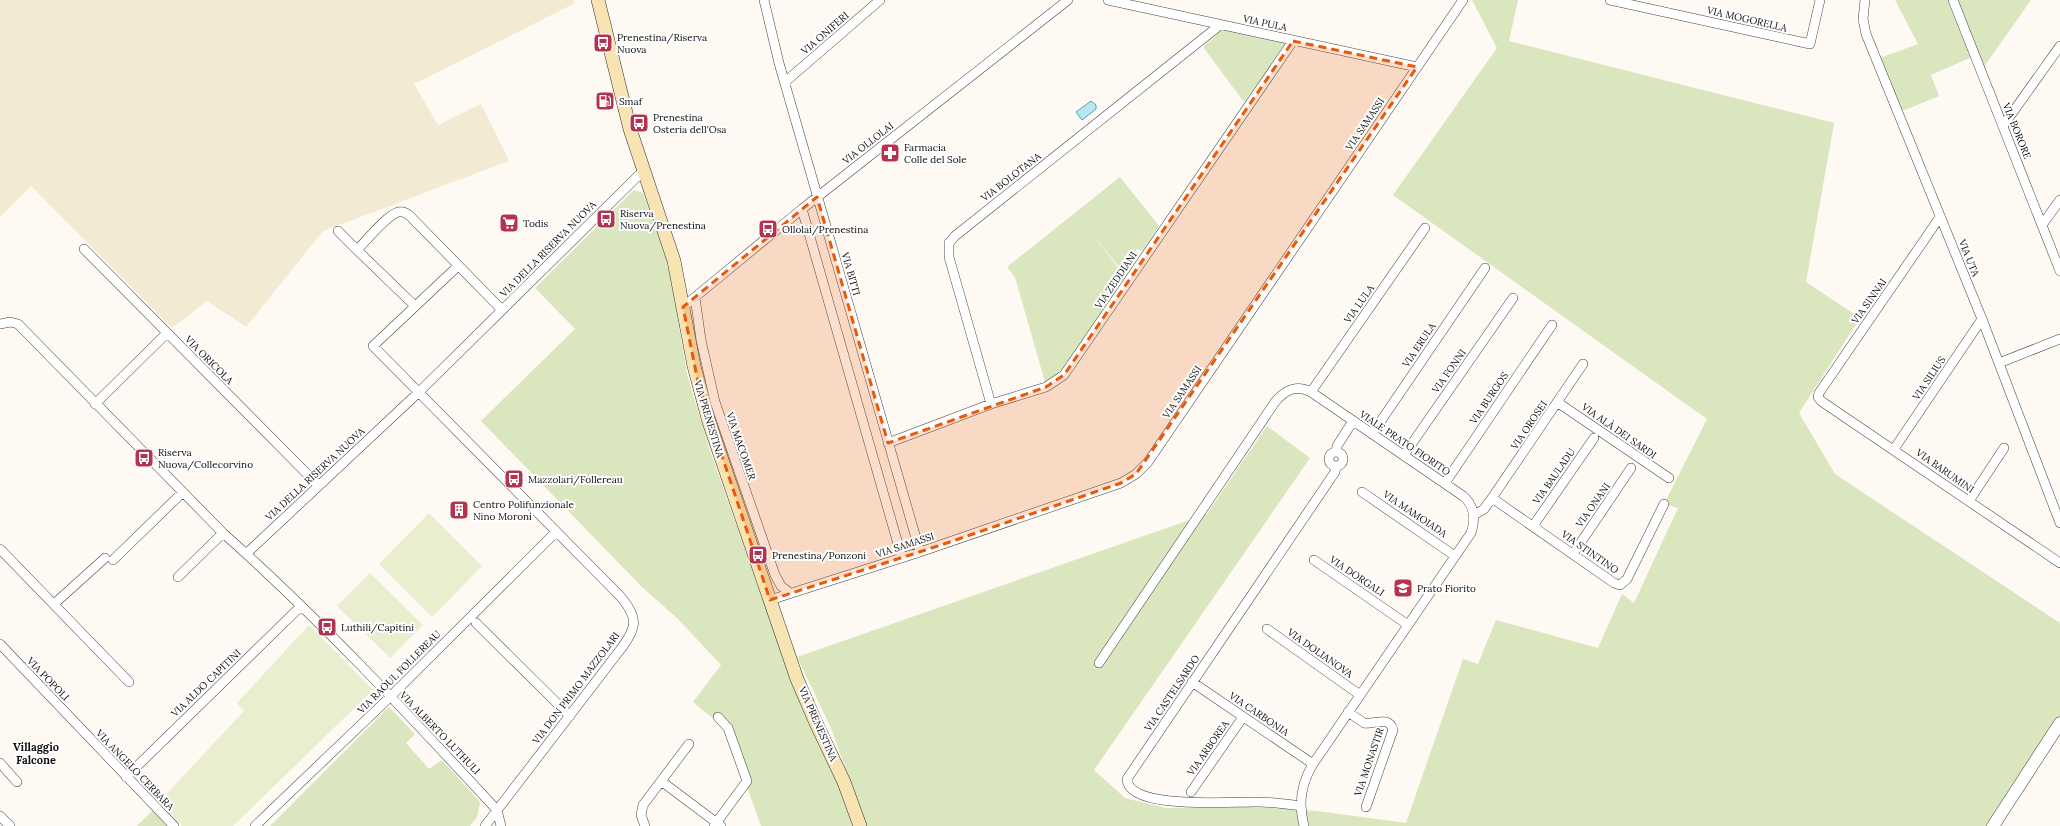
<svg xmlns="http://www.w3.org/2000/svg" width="2060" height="826" viewBox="0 0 2060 826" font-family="Lora,serif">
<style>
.farmland{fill:#f2ead3}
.green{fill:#dae6be}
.pitch{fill:#e9eecf}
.water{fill:#bbe6f1;stroke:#48a7c2}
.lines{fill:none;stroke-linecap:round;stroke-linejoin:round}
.minor-casing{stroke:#424242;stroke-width:10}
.tertiary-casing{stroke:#424242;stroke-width:13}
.secondary-casing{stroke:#313131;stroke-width:14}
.minor{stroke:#fff;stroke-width:9}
.tertiary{stroke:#fff;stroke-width:12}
.secondary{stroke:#f8e4b3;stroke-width:13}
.marked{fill:#e8590c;fill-opacity:0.2;stroke:#e8590c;stroke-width:3;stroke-dasharray:8 5;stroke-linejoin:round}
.labels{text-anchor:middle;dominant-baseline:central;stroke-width:4;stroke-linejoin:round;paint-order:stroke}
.street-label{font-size:10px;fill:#0f0f0f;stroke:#fff}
.poi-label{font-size:10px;fill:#0f0f0f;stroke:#fff;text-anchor:start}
.neighbourhood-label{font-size:11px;font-weight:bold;fill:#0f0f0f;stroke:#fff}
</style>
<rect width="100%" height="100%" fill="#fef9f2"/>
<path class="farmland" d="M0,0H574L575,3L414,84L438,125L481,104L509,161L323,231L246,327L207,301L172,328L31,186L0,217Z"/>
<path class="green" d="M1472,0H1518L1509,41L1834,123L1806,282L1860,318L1799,413L1835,474L2060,623V718L1993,826H866L831,728L797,657L1207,514L1267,426L1310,458L1094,770L1125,798L1166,808L1253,807L1317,811L1406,823L1463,659L1478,664L1496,620L1598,648L1622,594L1634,603L1678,508L1664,504L1707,419L1393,195L1497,48Z
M1895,0H2031L1981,71L1974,56L1931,75L1939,96L1905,110H1898L1877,59L1918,44Z
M1223,29L1287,44L1244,102L1203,47Z
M1120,177L1159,226L1143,251L1137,249L1134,253L1136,260L1126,276L1085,225L1126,278L1058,377L1045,382L1015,277L1007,267Z
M634,190L643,193L662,245L671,279L687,374L710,451L802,709L846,801L852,826H761L726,729L693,702L721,665L677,618L642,587L481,421L575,329L535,288Z
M389,707L415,734L406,743L429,769L442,760L480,802L477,817L470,826H270Z
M153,810L169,826H137Z"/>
<path class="pitch" d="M429,513L482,566L432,617L379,564Z
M370,573L423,625L390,658L337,606Z
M309,625L373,690L233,826H182L159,802L244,711L237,703Z"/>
<path class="water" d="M1091,101L1096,105V109L1082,120L1076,112Z"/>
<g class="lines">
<g class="minor-casing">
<path id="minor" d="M764,0L779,63L920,552
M1108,0L1417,67
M1610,0L1810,44L1820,0
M1865,0L1863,19L1866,34L1982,319L2060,523
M1953,0L2060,271
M785,82L880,0
M2003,126L2060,46
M802,209L902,558
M1940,217L1819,393L1818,397L1821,401L2060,563
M2042,225L2060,200
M338,231L357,250
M84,249L319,486
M458,266L373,346L620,596C639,618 637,628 620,650L485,826
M695,297L701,340L715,402L775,575L781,586L790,593
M415,306L357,250C367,240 386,216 398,212C403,211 407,213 410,216L502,310
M683,307L802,209L1068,0
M0,324L10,322L18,324L223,533C320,619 409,715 497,810L501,826
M1999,363L2060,339
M1311,392L1425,228
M1557,402L1669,478
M95,404L167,333
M991,404L949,257V243L955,236L1220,25
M1372,434L1485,268
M888,443L991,404L1046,387L1064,375L1293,41
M1894,449L1982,319
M1329 459a7 7 0 1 1 14 0a7 7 0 1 1-14 0Z
M1336,452L1337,446L1353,421
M1404,455L1513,298
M1445,483L1552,325
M1362,492L1455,556
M1492,498L1583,364
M1969,501L2004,448
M1474,515L1484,509L1492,498L1614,583L1620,585L1627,579L1664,504
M1533,526L1594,438
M0,549L129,682
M247,553L419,392L643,171
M1573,554L1631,468
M113,560L183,492
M1314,560L1408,625
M178,577L223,533
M770,600L920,552L1121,483L1136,474L1148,462L1463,0
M54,604L105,558
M476,623L570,716
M1267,629L1360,695
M0,644L174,826
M1099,663L1275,402C1285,390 1296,384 1311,392L1463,496C1474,505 1476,519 1471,533L1313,764C1301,784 1298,803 1304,826
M1192,682L1313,764
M1348,712L1364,723C1374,725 1389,715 1393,730L1366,807
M0,763L17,782
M126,777L301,606
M661,781L721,826
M1191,792L1243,717
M1301,806C1286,804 1272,802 1258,802C1235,801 1128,811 1127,779L1335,472L1336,467
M0,816L10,826
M255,826L390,697L556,532
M645,826L641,815L643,805L689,744
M714,826L747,781L728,728L718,717"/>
</g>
<g class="tertiary-casing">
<path id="tertiary" d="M1993,826L2060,723"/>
</g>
<g class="secondary-casing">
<path id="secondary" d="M598,0L630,129L674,261L694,366L709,422L797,679L816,723L844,782L860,826"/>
</g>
<use href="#minor" class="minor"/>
<use href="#tertiary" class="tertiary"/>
<use href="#secondary" class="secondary"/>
</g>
<path class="marked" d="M1293,41L1417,67L1136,474L1121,483L944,544L770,600L699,387L683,307L817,197L888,443L1046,387L1064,375Z"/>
<defs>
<g id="bus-square" transform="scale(1)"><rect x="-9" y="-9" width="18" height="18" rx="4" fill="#b33350" stroke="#fff"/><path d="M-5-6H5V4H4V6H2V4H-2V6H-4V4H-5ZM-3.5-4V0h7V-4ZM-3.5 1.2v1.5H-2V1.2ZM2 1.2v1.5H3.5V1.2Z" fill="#fff"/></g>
<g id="fuel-square" transform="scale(1)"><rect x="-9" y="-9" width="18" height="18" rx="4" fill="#b33350" stroke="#fff"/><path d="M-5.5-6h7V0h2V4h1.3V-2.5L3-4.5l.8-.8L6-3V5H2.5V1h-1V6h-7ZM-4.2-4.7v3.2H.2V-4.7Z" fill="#fff"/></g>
<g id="pharmacy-square" transform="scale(1)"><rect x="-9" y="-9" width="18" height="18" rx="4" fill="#b33350" stroke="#fff"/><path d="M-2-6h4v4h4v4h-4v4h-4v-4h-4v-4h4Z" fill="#fff"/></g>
<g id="supermarket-square" transform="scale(1)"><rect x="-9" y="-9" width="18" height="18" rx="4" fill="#b33350" stroke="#fff"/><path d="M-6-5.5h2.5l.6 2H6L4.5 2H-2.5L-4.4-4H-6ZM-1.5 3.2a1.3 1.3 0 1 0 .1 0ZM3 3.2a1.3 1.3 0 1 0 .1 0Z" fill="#fff"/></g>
<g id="building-square" transform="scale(1)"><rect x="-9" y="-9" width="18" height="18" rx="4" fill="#b33350" stroke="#fff"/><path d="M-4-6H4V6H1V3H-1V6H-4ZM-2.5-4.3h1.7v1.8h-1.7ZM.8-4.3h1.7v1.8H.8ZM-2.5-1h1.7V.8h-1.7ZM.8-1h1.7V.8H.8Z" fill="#fff"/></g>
<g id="school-square" transform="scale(1)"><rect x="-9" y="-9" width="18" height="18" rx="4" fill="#b33350" stroke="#fff"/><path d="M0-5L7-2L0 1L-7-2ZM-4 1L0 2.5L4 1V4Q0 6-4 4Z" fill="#fff"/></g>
</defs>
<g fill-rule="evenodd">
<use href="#bus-square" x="603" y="43"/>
<use href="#fuel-square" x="605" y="101"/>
<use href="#bus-square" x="639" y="123"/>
<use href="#pharmacy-square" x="890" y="153"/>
<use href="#bus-square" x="606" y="219"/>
<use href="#supermarket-square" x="509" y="223"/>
<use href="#bus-square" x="768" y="229"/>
<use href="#bus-square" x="144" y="458"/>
<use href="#bus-square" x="514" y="479"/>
<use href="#building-square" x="459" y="510"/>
<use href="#bus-square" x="758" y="555"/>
<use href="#school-square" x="1403" y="588"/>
<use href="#bus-square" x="327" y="627"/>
</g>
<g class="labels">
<g class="street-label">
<text transform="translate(1747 19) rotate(13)">VIA MOGORELLA</text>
<text transform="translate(1265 23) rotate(12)">VIA PULA</text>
<text transform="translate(825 33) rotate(-41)">VIA ONIFERI</text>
<text transform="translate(1365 124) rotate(-56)">VIA SAMASSI</text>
<text transform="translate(2017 131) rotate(68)">VIA BORORE</text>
<text transform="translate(868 143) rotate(-38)">VIA OLLOLAI</text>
<text transform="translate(1011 177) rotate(-38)">VIA BOLOTANA</text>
<text transform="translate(548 249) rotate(-45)">VIA DELLA RISERVA NUOVA</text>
<text transform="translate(1969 258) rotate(68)">VIA UTA</text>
<text transform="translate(851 274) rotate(74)">VIA BITTI</text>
<text transform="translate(1116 280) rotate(-56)">VIA ZEDDIANI</text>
<text transform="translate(1869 301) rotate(-55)">VIA SINNAI</text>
<text transform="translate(1359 304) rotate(-55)">VIA LULA</text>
<text transform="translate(1419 345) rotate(-56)">VIA ERULA</text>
<text transform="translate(209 360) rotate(45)">VIA ORICOLA</text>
<text transform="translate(1449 371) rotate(-55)">VIA FONNI</text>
<text transform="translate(1929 378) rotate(-56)">VIA SILIUS</text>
<text transform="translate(1182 392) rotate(-56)">VIA SAMASSI</text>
<text transform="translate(1489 398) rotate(-56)">VIA BURGOS</text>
<text transform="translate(709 419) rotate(73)">VIA PRENESTINA</text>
<text transform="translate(1529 425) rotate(-56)">VIA OROSEI</text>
<text transform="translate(1619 431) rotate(35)">VIA ALÀ DEI SARDI</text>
<text transform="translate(1405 443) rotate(34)">VIALE PRATO FIORITO</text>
<text transform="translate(741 446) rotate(71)">VIA MACOMER</text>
<text transform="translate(1945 471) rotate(35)">VIA BARUMINI</text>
<text transform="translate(315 474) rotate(-43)">VIA DELLA RISERVA NUOVA</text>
<text transform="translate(1554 476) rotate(-55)">VIA BAULADU</text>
<text transform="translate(1593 505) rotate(-55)">VIA ONANI</text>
<text transform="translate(1415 514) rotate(34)">VIA MAMOIADA</text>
<text transform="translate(905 545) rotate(-18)">VIA SAMASSI</text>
<text transform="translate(1590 552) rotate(35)">VIA STINTINO</text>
<text transform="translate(1357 576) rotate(34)">VIA DORGALI</text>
<text transform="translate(1320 653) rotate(35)">VIA DOLIANOVA</text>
<text transform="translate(399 672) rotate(-45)">VIA RAOUL FOLLEREAU</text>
<text transform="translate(48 679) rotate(46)">VIA POPOLI</text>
<text transform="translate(206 683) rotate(-44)">VIA ALDO CAPITINI</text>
<text transform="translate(576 688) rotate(-53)">VIA DON PRIMO MAZZOLARI</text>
<text transform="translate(1172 693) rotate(-56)">VIA CASTELSARDO</text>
<text transform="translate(1259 714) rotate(34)">VIA CARBONIA</text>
<text transform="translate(818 724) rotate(66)">VIA PRENESTINA</text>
<text transform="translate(440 733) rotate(46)">VIA ALBERTO LUTHULI</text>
<text transform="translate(1208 748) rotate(-55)">VIA ARBOREA</text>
<text transform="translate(1369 762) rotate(-71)">VIA MONASTIR</text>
<text transform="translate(135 770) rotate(46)">VIA ANGELO CERBARA</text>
</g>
<g class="poi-label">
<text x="617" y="37">Prenestina/Riserva<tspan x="617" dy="12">Nuova</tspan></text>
<text x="619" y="101">Smaf</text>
<text x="653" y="117">Prenestina<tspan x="653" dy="12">Osteria dell'Osa</tspan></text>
<text x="904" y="147">Farmacia<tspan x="904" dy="12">Colle del Sole</tspan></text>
<text x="620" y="213">Riserva<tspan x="620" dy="12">Nuova/Prenestina</tspan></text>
<text x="523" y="223">Todis</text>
<text x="782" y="229">Ollolai/Prenestina</text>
<text x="158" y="452">Riserva<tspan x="158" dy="12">Nuova/Collecorvino</tspan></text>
<text x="528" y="479">Mazzolari/Follereau</text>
<text x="473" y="504">Centro Polifunzionale<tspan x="473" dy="12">Nino Moroni</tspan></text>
<text x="772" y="555">Prenestina/Ponzoni</text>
<text x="1417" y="588">Prato Fiorito</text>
<text x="341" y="627">Luthili/Capitini</text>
</g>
<g class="neighbourhood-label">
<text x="36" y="747">Villaggio<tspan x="36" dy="13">Falcone</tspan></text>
</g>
</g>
</svg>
